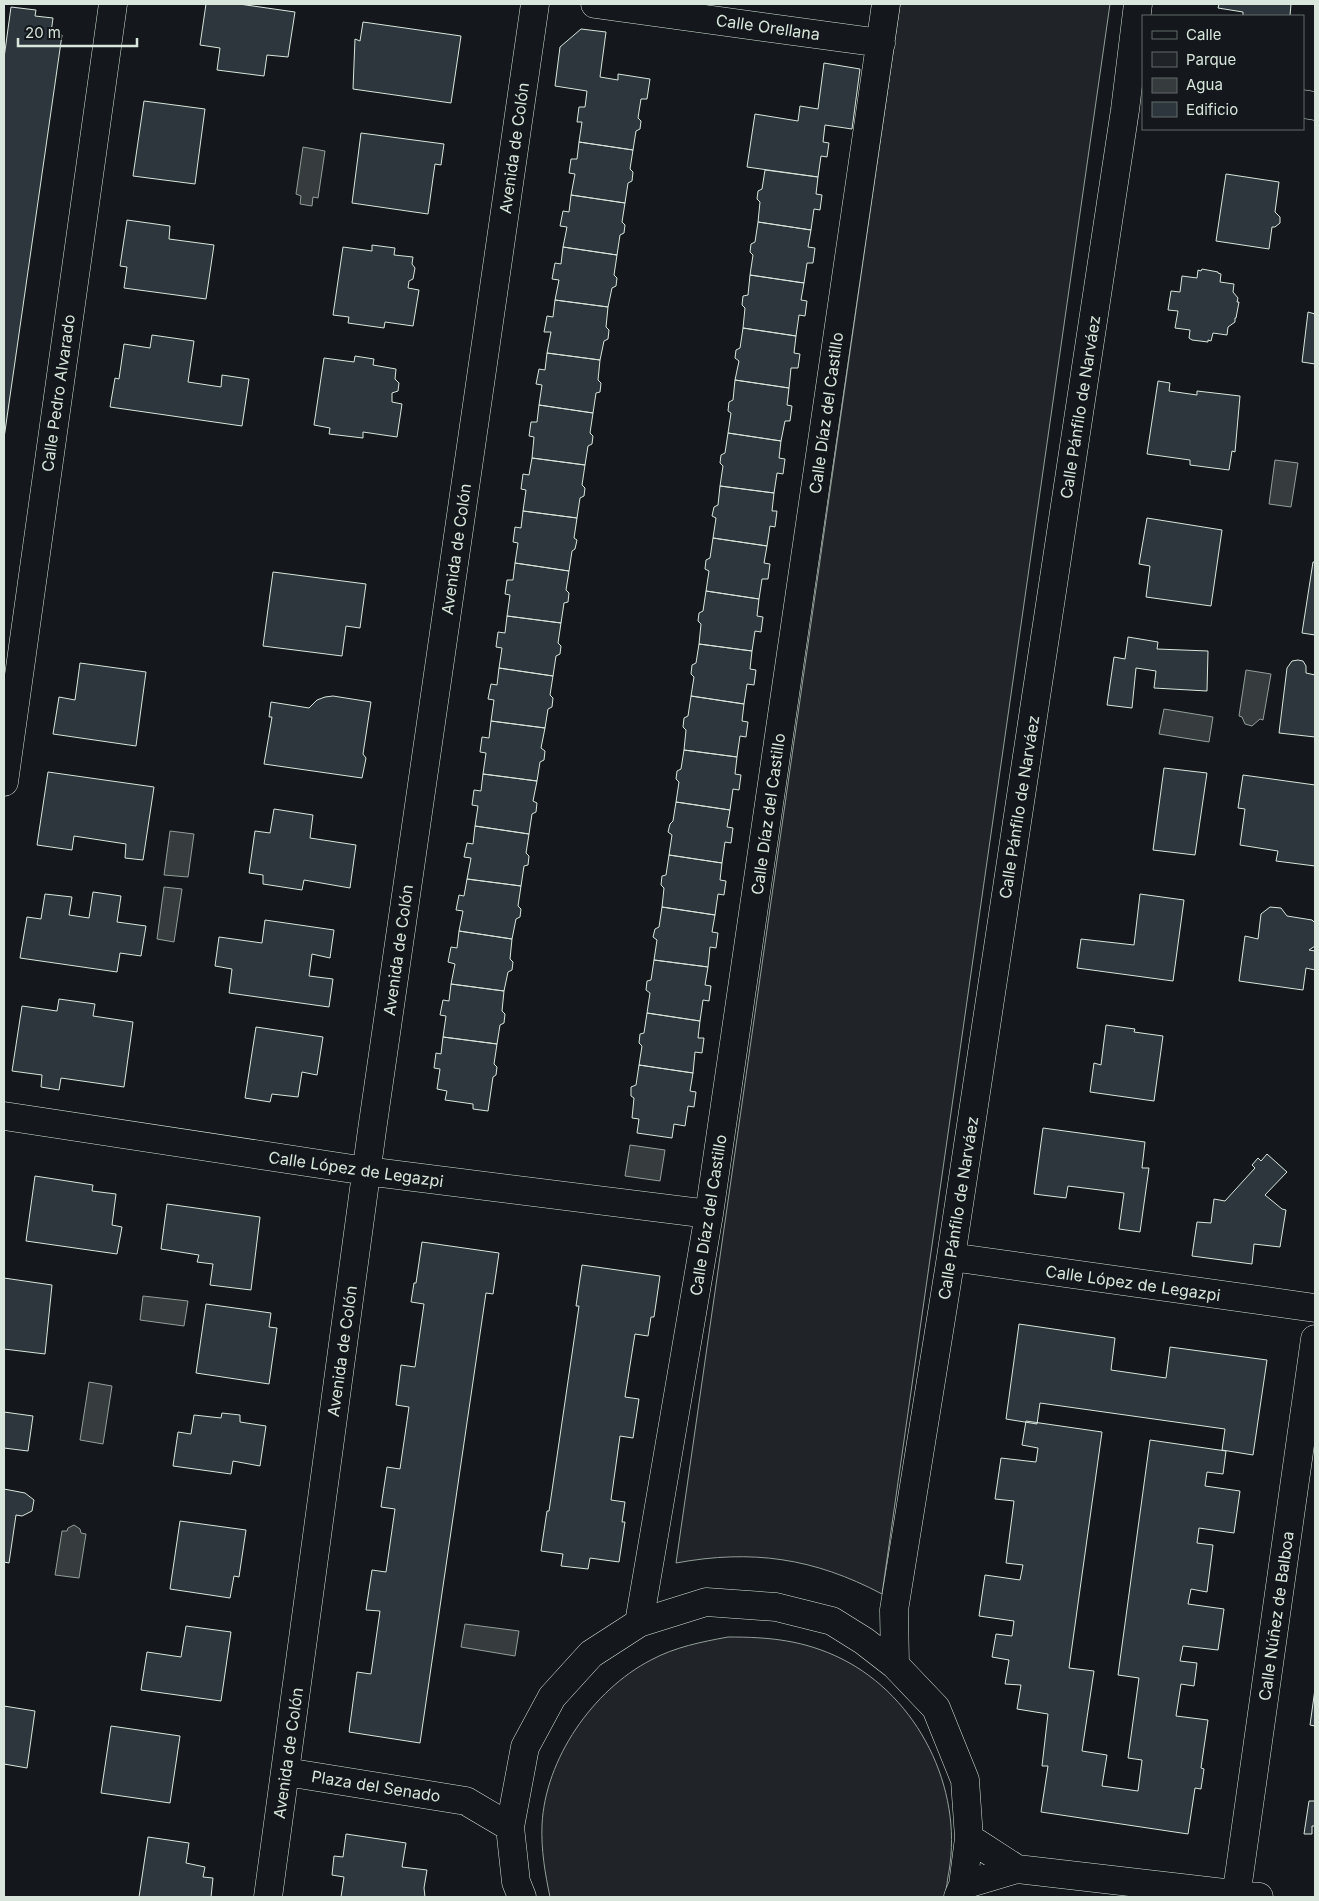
<svg xmlns="http://www.w3.org/2000/svg" width="1319" height="1901" viewBox="0 0 1319 1901" font-family="Inter,sans-serif">
<style>
.green{fill:#202428;stroke:#939e99}
.water{fill:#363b3e;stroke:#939e99}
.building{fill:#2c363c;stroke:#d8e6dc}
.lines{fill:none;stroke-linecap:round;stroke-linejoin:round}
.minor-casing{stroke:#d8e6dc;stroke-width:29}
.minor{stroke:#14181c;stroke-width:28}
.labels{text-anchor:middle;dominant-baseline:central;stroke-width:4;stroke-linejoin:round;paint-order:stroke}
.street-label{font-size:16px;fill:#d8e6dc;stroke:#14181c}
</style>
<rect width="100%" height="100%" fill="#14181c"/>
<path class="green" d="M900,4H1110L882,1594C814,1558 752,1549 676,1563Z
M728,1637C769,1637 804,1640 842,1659C918,1697 963,1788 949,1871C947,1880 947,1889 944,1897H550C545,1873 541,1850 542,1825C545,1759 593,1690 651,1660C675,1647 701,1642 728,1637Z"/>
<path class="water" d="M303,147L325,151L318,198L313,197L312,206L300,204L301,196L296,194Z
M1275,460L1298,463L1291,507L1269,504Z
M1246,670L1271,674L1263,720L1260,719L1252,726L1245,724L1242,717L1239,716Z
M1164,709L1213,717L1209,742L1159,734Z
M170,831L194,834L188,877L164,875Z
M164,887L182,889L174,942L157,939Z
M630,1145L665,1150L660,1181L625,1176Z
M143,1296L188,1301L184,1326L140,1320Z
M89,1382L112,1386L103,1444L80,1440Z
M74,1525L80,1529L81,1533L86,1534L79,1578L55,1575L62,1531H67L68,1528Z
M465,1624L519,1631L515,1656L461,1647Z"/>
<path class="building" d="M206,4H239L295,12L288,57L267,55L264,76L217,70L220,48L200,45Z
M1219,4H1291L1290,16H1243V12L1218,8Z
M11,7L36,10L35,16L53,18L51,33L62,35L4,438V58Z
M363,22L461,36L451,103L353,89L355,39L360,41Z
M581,29L606,32L600,77L618,80V74L650,79L647,99H641L638,118L641,121L640,129L636,131L633,150L579,142L582,122H577L579,107H585L587,91L555,86L560,47Z
M824,63L860,69L852,129L825,125L823,142L829,143L827,157L821,156L818,177L747,167L755,114L798,121L800,106L818,109Z
M144,101L205,109L195,184L133,176Z
M361,133L444,144L441,165L435,164L428,214L352,203Z
M579,142L633,150L630,169L633,172L632,181L628,183L625,203L571,195L575,174L569,173L571,159H577Z
M765,170L818,177L816,194L822,195L820,210L814,209L811,230L758,222L760,202L757,199L758,191L762,189Z
M1226,174L1279,182L1275,212L1280,217V223L1275,227H1272L1269,249L1216,241Z
M571,195L625,203L622,222L625,225L624,233L620,235L617,255L563,247L567,227L560,226L563,211L569,212Z
M127,220L170,226L169,239L214,245L206,299L124,288L127,267L120,266Z
M758,222L811,230L808,247L815,248L813,263H807L804,283L750,275L753,255L750,252L751,244L755,242Z
M372,245L395,248L394,255L413,257L412,264L415,268L413,279L409,281L408,288L419,290L413,326L385,322L384,328L348,323L349,317L333,315L343,247L372,251Z
M563,247L617,255L614,275L617,278L616,286L612,288L608,307L555,300L559,280L552,279L555,263L561,264Z
M1202,269L1218,272V273L1221,274L1220,282L1234,284L1233,292L1238,298L1237,302H1239L1236,318H1235V322L1228,327L1227,335L1213,333L1211,341L1208,340V342L1192,340L1189,338L1190,330L1175,328L1178,311L1168,310L1171,291L1180,292L1182,276L1197,278L1198,270L1201,271Z
M750,275L804,283L801,300L807,301L805,316L799,315L796,336L743,328L745,308L742,305L743,296L748,295Z
M555,300L608,307L606,327L609,330L608,339L604,341L600,360L547,353L551,332H544L547,316L553,317Z
M1308,312L1315,314V364L1302,362Z
M743,328L796,336L794,353L800,354L798,368H791L789,388L735,380L739,361L735,358L736,350L740,348Z
M152,335L194,341L188,382L221,387L222,375L249,379L242,426L110,407L115,378L119,379L124,344L150,348Z
M547,353L600,360L598,380L601,383L600,392L596,393L593,413L539,405L542,385L536,384L539,369L545,370Z
M355,356L374,359L373,365L396,369L395,379L399,383L398,391L392,393V402L402,404L397,437L363,432V438L329,434L330,428L314,425L324,358L354,362Z
M735,380L789,388L787,405L792,406L790,421H785L781,441L728,433L731,413L728,411L729,402L733,400Z
M1158,381L1170,383L1169,391L1197,395V391L1240,396L1235,452L1232,451L1229,470L1190,465V460L1147,454Z
M539,405L593,413L590,433L593,436L592,444L588,446L585,465L532,458L534,437L529,436L531,422H537Z
M728,433L781,441L779,458L785,459L783,474L777,473L774,493L720,486L723,466L720,463L721,455L725,453Z
M532,458L585,465L582,485L585,488L584,496L580,498L577,518L523,511L526,490L521,489L523,474L529,475Z
M720,486L774,493L772,511H777L775,527L770,526L767,546L713,538L716,518L712,516L714,507L718,505Z
M523,511L577,518L574,538L577,540L575,549L572,551L569,571L515,563L518,543L513,542L515,527L521,528Z
M1147,518L1222,530L1211,606L1146,597L1150,566L1139,564Z
M713,538L767,546L764,563L770,564L768,579H762L759,599L706,591L709,571L705,569L706,560L710,558Z
M1313,562H1315V635L1302,633Z
M515,563L569,571L566,590L569,593L568,602L564,603L561,623L507,616L510,595L505,594L507,580H513Z
M273,572L366,584L360,628L346,626L342,656L263,646Z
M706,591L759,599L757,616L763,617L761,632L755,631L752,651L699,644L701,624L698,621L699,613L703,611Z
M507,616L561,623L558,643L561,646L560,654L556,656L553,676L499,668L502,648L496,647L498,632L505,633Z
M1128,637L1158,642L1157,649L1208,651L1207,691L1154,688L1156,671L1136,668L1132,708L1107,705L1114,657L1125,659Z
M699,644L752,651L750,669L756,670L754,685L747,684L744,704L691,696L694,677L691,674L692,665L696,663Z
M1298,660L1303,661L1306,666V673L1315,675V737L1279,733L1287,668L1292,661Z
M80,663L146,672L136,746L53,734L59,697L75,700Z
M499,668L553,676L550,695L553,698L552,707L548,709L545,728L491,721L494,700L488,699L491,684L497,685Z
M333,696L371,702L363,754L366,758L362,778L264,764L272,717H269L271,702L309,708L317,700L325,697Z
M691,696L744,704L742,721L748,722L746,737L740,736L737,757L684,750L686,730L683,727L684,718L688,716Z
M491,721L545,728L541,748L545,751L544,760L540,762L537,781L483,774L486,753L480,752L482,737L489,738Z
M684,750L737,757L735,774L741,775L739,790L733,789L730,810L676,802L679,782L676,779L677,771L681,769Z
M1164,768L1207,773L1195,855L1153,850Z
M48,772L154,787L143,860L125,858L126,844L74,836L72,850L37,845Z
M483,774L537,781L533,801L537,803L536,812L532,814L529,834L475,826L478,806L472,805L474,790L481,791Z
M1243,775L1315,785V866L1276,861L1278,851L1240,845L1245,809L1238,808Z
M676,802L730,810L727,827L733,828L731,843L725,842L722,863L669,855L672,835L668,832L670,824L673,821Z
M274,809L313,815L310,838L356,845L350,888L304,880L302,890L263,884V875L249,873L255,831L270,833Z
M475,826L529,834L526,853L529,856L528,865L524,866L521,886L467,879L471,858L464,857L467,843L473,844Z
M669,855L722,863L720,880L726,881L724,895L718,894L715,915L662,907L664,888L661,885L662,876L666,875Z
M467,879L521,886L518,906L521,909L520,917L516,919L512,939L459,931L463,911L456,910L459,895L464,896Z
M93,892L121,896L117,922L146,926L141,956L120,953L117,972L20,958L27,917L41,919L45,894L72,897L69,915L89,918Z
M1140,894L1184,900L1173,981L1077,968L1081,939L1134,945Z
M662,907L715,915L712,932L718,933L716,948L710,947L708,967L654,960L657,940L653,937L655,929L659,927Z
M1270,907L1281,908L1287,916L1312,920L1315,923V946L1309,950L1315,951V970L1306,968L1303,990L1239,981L1245,936L1258,939L1261,914Z
M265,920L334,930L330,958L312,954L309,976L333,979L329,1007L229,993L232,969L215,966L219,937L262,943Z
M459,931L512,939L510,959L513,962L512,970L508,972L504,991L451,984L455,964L448,962L451,947L457,948Z
M654,960L708,967L705,985L711,986L709,1001L703,1000L700,1021L647,1013L650,993L646,990L647,981L651,980Z
M451,984L504,991L502,1011L505,1014L504,1023L500,1025L497,1044L443,1037L446,1016L440,1015L443,1000L449,1001Z
M59,999L95,1004L93,1016L133,1022L124,1087L61,1078L59,1090L41,1087L42,1075L12,1071L22,1006L57,1011Z
M647,1013L700,1021L698,1038H704L702,1053L695,1052L693,1073L639,1065L642,1046L639,1043L640,1034L644,1033Z
M1106,1025L1135,1029L1134,1032L1163,1036L1154,1101L1090,1092L1094,1063L1101,1065Z
M256,1027L323,1037L317,1075L302,1072L298,1097L272,1094L270,1102L245,1098Z
M443,1037L497,1044L494,1064L497,1067L496,1075L493,1077L488,1111L473,1109V1104L445,1100L447,1091L437,1089L440,1069L434,1068L436,1053L441,1054Z
M639,1065L693,1073L690,1091L696,1092L694,1107L688,1106L685,1126L674,1124L672,1138L637,1133L639,1119L632,1118L634,1098L631,1096V1087L636,1085Z
M1043,1128L1145,1142L1142,1168H1149L1140,1232L1119,1229L1124,1193L1068,1186L1066,1198L1034,1194Z
M1267,1154L1287,1172L1265,1195L1282,1209L1286,1210L1280,1247L1254,1244L1252,1264L1192,1256L1197,1222L1211,1223L1214,1199L1225,1201L1255,1168L1252,1165L1258,1158L1261,1161Z
M35,1176L93,1185L92,1191L116,1194L112,1225L122,1227L117,1254L26,1241Z
M167,1204L260,1217L251,1290L210,1285L213,1264L197,1262L199,1255L161,1249Z
M422,1242L499,1253L493,1294L486,1293L420,1743L349,1732L357,1672L371,1674L380,1611L366,1610L372,1570L386,1572L395,1509L381,1507L387,1467L400,1469L409,1407L396,1405L401,1365L415,1367L424,1304L411,1302L414,1283H416Z
M582,1265L660,1276L654,1317H651L648,1336L635,1334L625,1397L639,1399L633,1438L620,1436L611,1500L625,1502L622,1522H625L619,1562L590,1558L588,1569L561,1566L563,1554L541,1551L547,1511H549L579,1306H576Z
M4,1278L52,1285L45,1354L4,1349Z
M206,1304L271,1313L269,1327L277,1328L269,1384L196,1373Z
M1019,1324L1115,1338L1111,1370L1166,1378L1170,1347L1267,1360L1253,1455L1222,1450L1225,1429L1040,1403L1037,1424L1006,1419Z
M4,1412L33,1416L28,1451L4,1448Z
M222,1413L240,1415V1422L266,1426L260,1466L233,1461L231,1474L173,1466L178,1432L191,1434L194,1415L221,1418Z
M1026,1421L1102,1432L1069,1668L1094,1671L1082,1751L1107,1755L1102,1786L1138,1791L1142,1760L1128,1758L1139,1678L1118,1675L1150,1440L1226,1451L1223,1474L1207,1472L1205,1486L1240,1491L1234,1533L1199,1528L1197,1543L1213,1545L1207,1592L1191,1589L1188,1604L1224,1609L1218,1650L1183,1646L1180,1661L1197,1663L1194,1686L1181,1684L1176,1716L1208,1720L1201,1768L1204,1769L1201,1789L1195,1788L1188,1834L1041,1812L1048,1766H1042L1048,1714L1017,1709L1021,1685L1005,1684L1009,1660L992,1657L996,1634L1012,1636L1014,1621L979,1616L985,1575L1020,1580L1023,1565L1006,1563L1014,1501L995,1499L1001,1458L1036,1462L1038,1448L1022,1445Z
M4,1489L25,1493L34,1500L32,1511L22,1516L16,1515L9,1563L4,1562Z
M180,1521L246,1530L239,1577L234,1576L230,1598L170,1589Z
M186,1626L231,1632L221,1701L141,1690L147,1652L181,1657Z
M1315,1689V1726L1310,1725Z
M4,1706L35,1711L27,1768L4,1764Z
M111,1726L180,1736L170,1803L101,1793Z
M1309,1801H1315V1826H1312V1834H1304Z
M346,1834L406,1843L402,1867L427,1870L424,1888L425,1897H341L344,1877L332,1875L334,1856L343,1857Z
M148,1837L189,1843L186,1863L205,1867L203,1877L213,1878L211,1897H139Z"/>
<g class="lines">
<g class="minor-casing">
<path id="minor" d="M595,4L881,43
M1303,104L1315,106
M4,782L113,4
M4,1116L366,1171L709,1214
M951,1257L1315,1308
M639,1623L709,1214L886,4
M895,1665L894,1610L951,1257L1125,110L1138,4
M286,1772L466,1801L510,1827
M969,1838L1017,1869
M963,1885L1017,1869L1259,1897
M268,1897L372,1130L535,4
M522,1897L516,1882L510,1827L525,1747L552,1697L591,1654L639,1623L706,1602L776,1607L832,1621L864,1641L895,1665L936,1708L965,1780L969,1838L963,1885L958,1897
M1236,1897L1315,1339"/>
</g>
<use href="#minor" class="minor"/>
</g>
<g class="labels">
<g class="street-label">
<text transform="translate(768 27) rotate(8)">Calle Orellana</text>
<text transform="translate(514 148) rotate(-82)">Avenida de Colón</text>
<text transform="translate(58 393) rotate(-82)">Calle Pedro Alvarado</text>
<text transform="translate(1080 407) rotate(-81)">Calle Pánfilo de Narváez</text>
<text transform="translate(826 413) rotate(-82)">Calle Díaz del Castillo</text>
<text transform="translate(456 549) rotate(-82)">Avenida de Colón</text>
<text transform="translate(1019 807) rotate(-81)">Calle Pánfilo de Narváez</text>
<text transform="translate(768 814) rotate(-82)">Calle Díaz del Castillo</text>
<text transform="translate(398 950) rotate(-82)">Avenida de Colón</text>
<text transform="translate(356 1169) rotate(8)">Calle López de Legazpi</text>
<text transform="translate(958 1208) rotate(-81)">Calle Pánfilo de Narváez</text>
<text transform="translate(708 1215) rotate(-81)">Calle Díaz del Castillo</text>
<text transform="translate(1133 1283) rotate(8)">Calle López de Legazpi</text>
<text transform="translate(342 1351) rotate(-82)">Avenida de Colón</text>
<text transform="translate(1276 1616) rotate(-82)">Calle Núñez de Balboa</text>
<text transform="translate(288 1753) rotate(-82)">Avenida de Colón</text>
<text transform="translate(376 1786) rotate(9)">Plaza del Senado</text>
</g>
</g>
<rect width="1319" height="1901" fill="none" stroke="#d8e6dc" stroke-width="10"/>
<rect x="1142" y="15" width="162" height="115" fill="#14181c" stroke="#626a69"/>
<rect x="1152" y="31" width="25" height="8" fill="#14181c" stroke="#626a69"/>
<text x="1186" y="40" font-size="15" fill="#d8e6dc">Calle</text>
<rect x="1152" y="52" width="25" height="15" fill="#202428" stroke="#626a69"/>
<text x="1186" y="65" font-size="15" fill="#d8e6dc">Parque</text>
<rect x="1152" y="78" width="25" height="15" fill="#363b3e" stroke="#626a69"/>
<text x="1186" y="90" font-size="15" fill="#d8e6dc">Agua</text>
<rect x="1152" y="102" width="25" height="15" fill="#2c363c" stroke="#626a69"/>
<text x="1186" y="115" font-size="15" fill="#d8e6dc">Edificio</text>
<path d="M18 38v8h119v-8" fill="none" stroke="#d8e6dc" stroke-width="2.5"/>
<text x="25" y="38" font-size="15" fill="#d8e6dc" stroke="#14181c" stroke-width="4" paint-order="stroke">20 m</text>
</svg>
